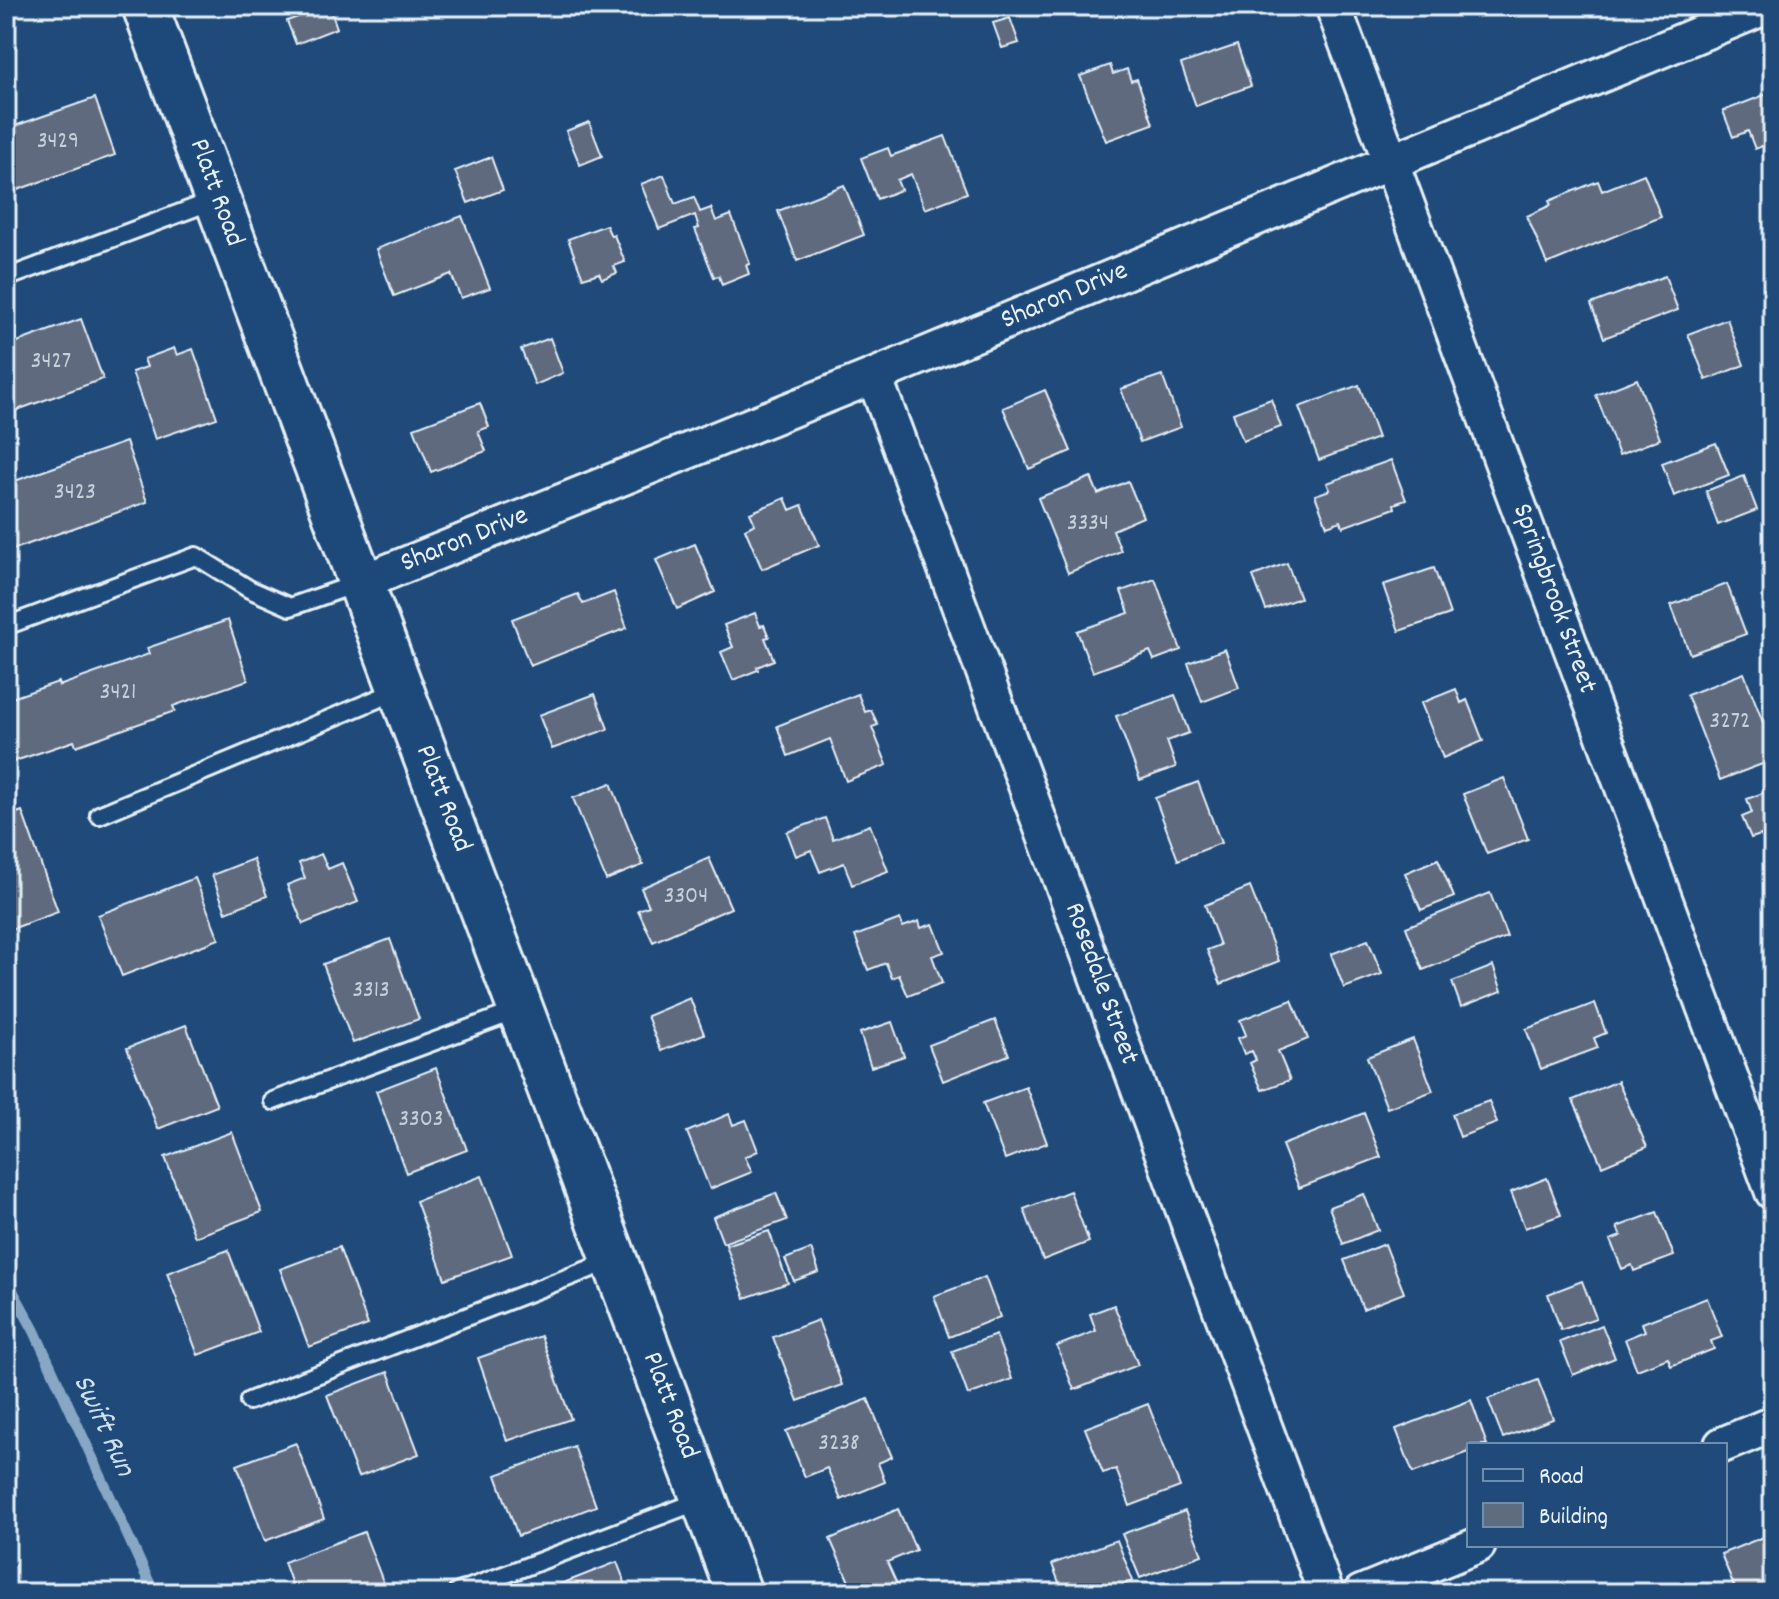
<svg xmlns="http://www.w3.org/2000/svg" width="1779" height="1599" viewBox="0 0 1779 1599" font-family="Dekko,sans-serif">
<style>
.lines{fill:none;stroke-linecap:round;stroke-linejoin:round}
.stream{stroke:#87a7c5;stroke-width:11}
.building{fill:#5f6b7f;stroke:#e8f1f8;stroke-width:2}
.service-casing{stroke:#e8f1f8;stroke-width:22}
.minor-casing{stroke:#e8f1f8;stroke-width:40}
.secondary-casing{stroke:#e8f1f8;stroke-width:50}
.service{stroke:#1f4a7a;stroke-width:16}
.minor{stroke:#1f4a7a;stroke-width:34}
.secondary{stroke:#1f4a7a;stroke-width:44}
.labels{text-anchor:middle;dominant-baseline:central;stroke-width:6;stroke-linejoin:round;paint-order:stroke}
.number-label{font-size:24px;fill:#c6d0da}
.street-label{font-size:28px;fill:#e8f1f8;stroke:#1f4a7a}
.water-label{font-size:30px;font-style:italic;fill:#d0dfeb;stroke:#1f4a7a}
</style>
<rect width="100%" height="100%" fill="#1f4a7a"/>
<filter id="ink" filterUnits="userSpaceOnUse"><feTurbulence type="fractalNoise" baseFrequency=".0125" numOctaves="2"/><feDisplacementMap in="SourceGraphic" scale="16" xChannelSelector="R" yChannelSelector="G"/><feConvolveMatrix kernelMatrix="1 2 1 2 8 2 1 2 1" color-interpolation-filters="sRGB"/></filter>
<g filter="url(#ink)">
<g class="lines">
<path class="stream" d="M6,1279L34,1330L154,1593"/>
</g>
<path class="building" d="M326,6H329L337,28L296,44L287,21Z
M1010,18L1019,43L1002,48L993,23Z
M1237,45L1251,86L1196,106L1181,64Z
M1110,65L1113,74L1127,69L1131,81L1137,79L1153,124L1106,141L1080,76Z
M1767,94L1773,110V142L1755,149L1748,131L1733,137L1723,111Z
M95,98L115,155L6,194V129Z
M589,122L602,156L580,165L566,131Z
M945,136L967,193L925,209L911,174L897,180L901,190L877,199L861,158L888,148L891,156Z
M491,157L503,190L468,203L455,171Z
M1644,174L1661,217L1547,264L1527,216L1551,205L1549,201L1598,181L1602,191Z
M664,175L675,204L694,197L700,212L711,208L716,221L731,215L750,264L746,265L749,274L722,285L719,276L714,277L695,229L699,228L695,215L659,229L641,184Z
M844,185L864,235L797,261L778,211Z
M462,216L490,288L461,298L451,274L394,296L376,249Z
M606,225L611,236L614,235L625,262L614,266L617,273L602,279L599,273L583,278L568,239Z
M1665,276L1678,310L1604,338L1591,304Z
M81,319L103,379L6,414V346Z
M1727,319L1744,365L1706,380L1688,334Z
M550,338L563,373L535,385L521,349Z
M174,348L177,355L193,349L217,418L155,439L132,372L147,367L144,359Z
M1162,375L1181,427L1140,442L1121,389Z
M1637,379L1660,439L1619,455L1596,395Z
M1359,385L1378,438L1319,460L1299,407Z
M1045,390L1071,451L1029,469L1003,408Z
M1271,399L1281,427L1243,441L1233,413Z
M480,403L489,427L478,431L486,451L431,472L414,428Z
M126,442L147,502L6,552V484Z
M1716,443L1729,475L1674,496L1662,463Z
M1391,460L1406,500L1394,504L1395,508L1343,527L1341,521L1327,526L1315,495L1330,490L1327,483Z
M1744,476L1757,510L1718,525L1706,491Z
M1091,477L1098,494L1128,481L1143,517L1113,530L1121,551L1068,573L1038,498Z
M785,498L790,510L802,505L819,545L762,569L745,529L755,524L750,513Z
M695,544L715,592L677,609L656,560Z
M1287,563L1300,598L1266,610L1253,576Z
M1434,568L1450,614L1399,631L1383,585Z
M1155,579L1181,650L1154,660L1150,651L1093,672L1077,631L1129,613L1121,591Z
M1727,584L1746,634L1690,654L1671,605Z
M614,592L627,628L530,666L512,619L578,594L583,604Z
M755,613L760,626L764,625L769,637L765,638L774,660L757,667L758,670L733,680L721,652L733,647L724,625Z
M228,620L248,680L173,706L175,711L76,746L74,741L6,764V700L58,682L59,686L149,654L147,648Z
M1225,649L1239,688L1202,702L1188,663Z
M1744,673L1773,748V760L1720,780L1687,695Z
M1456,689L1461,703L1467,700L1483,741L1443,758L1421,703Z
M595,694L608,729L552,749L539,715Z
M858,694L865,712L871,710L878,725L872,727L887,765L846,781L830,739L788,756L777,726Z
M1175,695L1189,733L1167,741L1176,767L1140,780L1116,716Z
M1504,778L1528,839L1487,854L1463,794Z
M1198,782L1221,843L1178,860L1155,798Z
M611,783L643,865L606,880L573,798Z
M1773,789V839L1764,842L1761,835L1751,838L1742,817L1752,813L1747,799Z
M22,811L58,912L6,931V817Z
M825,818L833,839L870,825L888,871L852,885L844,863L820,872L811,850L796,856L787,832Z
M321,854L328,869L342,863L358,902L303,924L287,885L305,878L299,863Z
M709,858L731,908L653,942L638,910L649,906L641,888Z
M253,859L267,896L226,912L212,875Z
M1438,859L1454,897L1421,910L1405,873Z
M195,878L219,939L122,976L98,915Z
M1250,887L1279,961L1221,984L1207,950L1220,945L1205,905Z
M1490,893L1507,937L1423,970L1406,927Z
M900,919L903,927L919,921L921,928L933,924L944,952L932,956L942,983L908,996L899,975L892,978L886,963L868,970L855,936Z
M390,939L419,1019L353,1043L323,964Z
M1368,940L1382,974L1344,988L1331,954Z
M1493,966L1502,991L1461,1007L1452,982Z
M690,998L704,1034L661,1051L647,1016Z
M1292,1000L1308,1039L1278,1051L1290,1080L1262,1090L1250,1063L1256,1060L1252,1051L1244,1054L1238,1038L1246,1035L1240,1020Z
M1595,1003L1606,1033L1594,1038L1598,1048L1541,1069L1526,1029Z
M995,1020L1009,1055L943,1081L929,1045Z
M892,1022L904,1056L871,1067L860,1033Z
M186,1025L217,1106L158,1129L127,1048Z
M1413,1039L1433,1091L1387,1108L1367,1057Z
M436,1068L467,1150L406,1173L376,1091Z
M1618,1081L1647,1147L1602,1166L1573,1100Z
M1026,1087L1047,1143L1005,1159L983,1103Z
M1489,1101L1497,1123L1460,1137L1452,1114Z
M1364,1113L1381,1157L1299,1188L1282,1145Z
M729,1114L733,1125L746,1120L758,1151L745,1157L752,1172L710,1189L687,1132Z
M232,1132L262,1212L195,1237L165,1157Z
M482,1176L512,1255L445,1279L416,1201Z
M1547,1178L1561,1215L1525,1228L1511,1192Z
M1070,1191L1089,1242L1043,1260L1024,1209Z
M776,1193L787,1220L723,1243L713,1217Z
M1364,1194L1378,1230L1343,1244L1329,1207Z
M1657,1212L1674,1256L1634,1271L1632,1265L1622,1269L1610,1240L1621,1236L1617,1227Z
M769,1231L788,1283L745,1298L726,1245Z
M1385,1244L1404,1293L1363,1309L1344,1260Z
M339,1247L368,1325L309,1347L280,1269Z
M811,1249L819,1272L794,1281L785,1259Z
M228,1250L259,1332L198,1355L167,1273Z
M985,1277L1000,1317L949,1337L934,1296Z
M1582,1281L1596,1318L1561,1330L1548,1294Z
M1707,1298L1722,1337L1711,1341L1714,1349L1671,1366L1668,1358L1637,1370L1625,1339L1645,1331L1642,1323Z
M1114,1305L1138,1365L1074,1390L1057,1346L1096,1331L1090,1314Z
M818,1320L842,1385L798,1401L773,1337Z
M1602,1325L1615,1358L1573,1375L1560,1342Z
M996,1335L1012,1379L968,1395L952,1351Z
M541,1336L571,1419L507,1441L478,1358Z
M388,1372L419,1454L358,1477L327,1395Z
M1538,1380L1553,1419L1503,1438L1488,1399Z
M868,1399L892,1457L878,1463L885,1482L841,1500L827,1468L805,1477L786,1431Z
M1471,1400L1487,1445H1469V1452L1413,1473L1396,1429Z
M1148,1404L1180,1487L1130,1506L1116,1469L1103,1473L1085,1428Z
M296,1443L324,1519L265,1541L237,1465Z
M574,1446L596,1506L518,1536L496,1475Z
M898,1509L916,1550L887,1562L901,1593H854L830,1539Z
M1185,1511L1202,1555L1140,1578L1122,1534Z
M364,1532L387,1592L295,1593L284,1562Z
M1773,1533V1582L1745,1593H1737L1721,1554Z
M1117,1540L1133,1581L1101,1593H1063L1052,1564Z
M617,1562L629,1593H538Z"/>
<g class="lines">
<g class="service-casing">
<path id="service" d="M6,278L215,200
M6,626L196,556L249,589L290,607L359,583
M99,815L399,690
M273,1101L519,1010
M249,1401L613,1260
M456,1593L702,1500"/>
</g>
<g class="minor-casing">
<path id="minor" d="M1333,6L1773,1192
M874,376L1326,1593
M360,583L874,376L1767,6
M1722,1445L1773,1424
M1361,1593L1478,1545"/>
</g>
<g class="secondary-casing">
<path id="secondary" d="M145,6L739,1593"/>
</g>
<use href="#service" class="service"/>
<use href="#minor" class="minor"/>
<use href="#secondary" class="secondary"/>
</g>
</g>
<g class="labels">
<g class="number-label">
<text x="58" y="142">3429</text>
<text x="51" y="362">3427</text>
<text x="75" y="493">3423</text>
<text x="1088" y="524">3334</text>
<text x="118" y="693">3421</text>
<text x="1730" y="722">3272</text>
<text x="686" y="897">3304</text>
<text x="371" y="991">3313</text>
<text x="421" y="1120">3303</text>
<text x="839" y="1444">3238</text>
</g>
<g class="street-label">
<text transform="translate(215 193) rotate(70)">Platt Road</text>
<text transform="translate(1065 297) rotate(-23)">Sharon Drive</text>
<text transform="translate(465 541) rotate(-22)">Sharon Drive</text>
<text transform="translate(1553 599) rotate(70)">Springbrook Street</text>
<text transform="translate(442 799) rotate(69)">Platt Road</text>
<text transform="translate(1100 984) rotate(70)">Rosedale Street</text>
<text transform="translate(669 1406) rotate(69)">Platt Road</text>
</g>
<g class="water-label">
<text transform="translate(102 1426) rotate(65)">Swift Run</text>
</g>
</g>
<rect width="1779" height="1599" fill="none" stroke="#1f4a7a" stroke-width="32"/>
<rect x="16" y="16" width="1747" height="1567" fill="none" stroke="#e8f1f8" stroke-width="3" filter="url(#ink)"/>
<rect x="1467" y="1443" width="260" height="104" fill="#1f4a7a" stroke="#6f8dac" stroke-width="2"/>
<rect x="1483" y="1469" width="40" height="12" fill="#1f4a7a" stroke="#6f8dac" stroke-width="2"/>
<text x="1539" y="1483" font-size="24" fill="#e8f1f8">Road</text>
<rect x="1483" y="1503" width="40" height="24" fill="#5f6b7f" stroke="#6f8dac" stroke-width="2"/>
<text x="1539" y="1523" font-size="24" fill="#e8f1f8">Building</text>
</svg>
